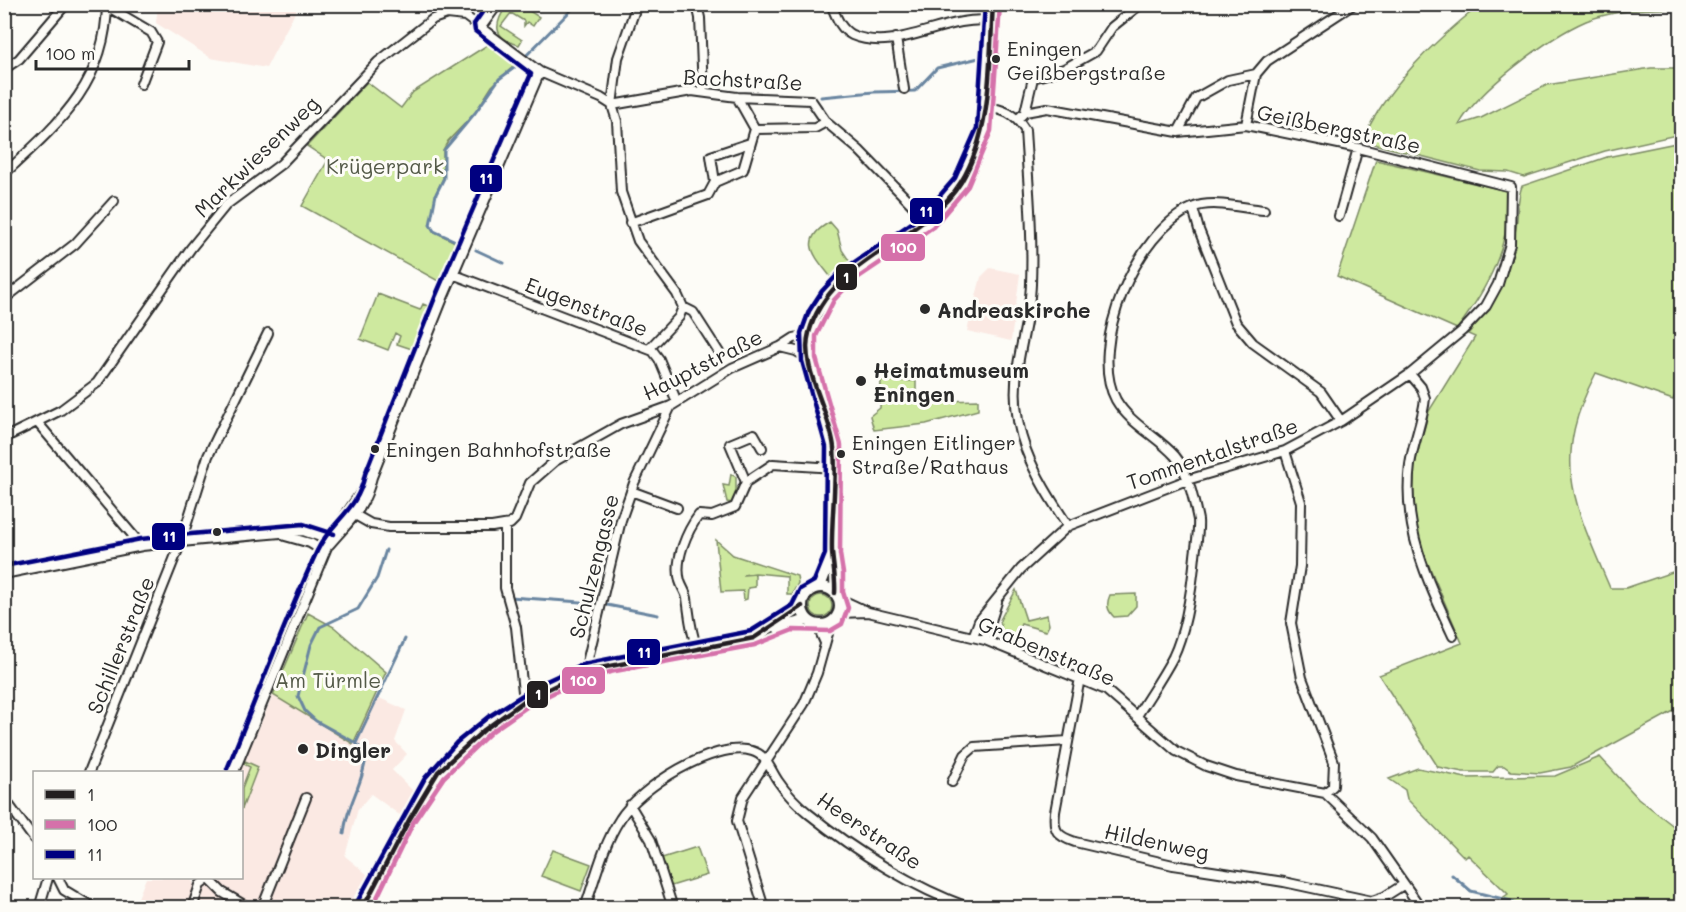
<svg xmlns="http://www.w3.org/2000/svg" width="1686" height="912" viewBox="0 0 1686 912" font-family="Mali,sans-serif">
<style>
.built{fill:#fbe9e3}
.green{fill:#cee99f;stroke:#7c8a65;stroke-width:1.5}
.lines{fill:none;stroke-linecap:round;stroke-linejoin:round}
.stream{stroke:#6985a0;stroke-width:3}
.minor-casing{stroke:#2b2b2b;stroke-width:12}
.secondary-casing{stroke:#2b2b2b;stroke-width:15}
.minor{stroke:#fdfcf7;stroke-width:8}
.secondary{stroke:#fdfcf7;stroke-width:10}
.bus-1-casing{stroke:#fdfcf7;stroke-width:9}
.bus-2-casing{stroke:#fdfcf7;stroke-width:9}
.bus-3-casing{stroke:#fdfcf7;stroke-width:9}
.bus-1{stroke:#231f20;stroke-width:4.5}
.bus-2{stroke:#d571aa;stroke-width:4.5}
.bus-3{stroke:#000080;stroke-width:4.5}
.bus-dot{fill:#2b2b2b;stroke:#fdfcf7;stroke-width:2}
.labels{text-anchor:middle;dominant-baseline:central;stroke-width:6;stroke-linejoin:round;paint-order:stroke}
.bus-label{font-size:20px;fill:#2b2b2b;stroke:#fdfcf7;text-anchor:start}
.street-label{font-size:21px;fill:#2b2b2b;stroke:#fdfcf7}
.park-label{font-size:21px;fill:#545a48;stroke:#fdfcf7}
.poi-label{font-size:21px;font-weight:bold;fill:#2b2b2b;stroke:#fdfcf7;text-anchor:start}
.line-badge{stroke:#fdfcf7;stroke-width:2}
.badge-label{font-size:16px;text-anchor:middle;font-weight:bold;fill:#fff}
</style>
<rect width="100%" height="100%" fill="#fdfcf7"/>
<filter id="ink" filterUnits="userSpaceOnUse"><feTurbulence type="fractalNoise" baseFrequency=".0167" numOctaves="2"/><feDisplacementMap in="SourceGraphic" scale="12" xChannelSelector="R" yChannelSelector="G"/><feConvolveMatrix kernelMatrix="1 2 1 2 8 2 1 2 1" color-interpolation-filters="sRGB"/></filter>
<g filter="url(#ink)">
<path class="built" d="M158,5H299L266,68L211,58L156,23Z
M990,268L1020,274L1011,341L967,331L981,277Z
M273,695L353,744L375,696L406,710L395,741L407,754L392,770L414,792L401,816L371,794L358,809L345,856L368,875L347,907L134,908L146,878H191L195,887L206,878H242L240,772Z"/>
<path class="green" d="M507,5H520L539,17L533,26L527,22L524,26V21L511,13L501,26L522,40L519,45C492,38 494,24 507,5Z
M1480,5L1681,4L1682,9C1652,8 1614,10 1586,21C1549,37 1478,90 1459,125L1481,118L1547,85L1651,68H1681V134L1605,151L1524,177L1508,172L1480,171L1362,141C1387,86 1433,42 1480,5Z
M489,44L517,63L492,86L475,113L448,141L443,150V178L436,193L430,225L433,231L457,243L440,282L302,206L328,160L307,146L367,82L401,108L413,92Z
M1681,142V380L1673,400L1596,373C1550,461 1574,504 1610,588H1626L1681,569V707L1571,767L1540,773L1511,771L1504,766H1498L1493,772H1463L1438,767L1379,675L1462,643L1418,540L1413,510L1414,467L1429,411L1475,337L1468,334C1496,300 1509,271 1516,228C1518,215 1517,199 1522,186L1607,157Z
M1376,160L1507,191C1513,243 1487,289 1457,329L1337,276Z
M830,222L837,230L842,250L850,262L833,280C816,257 796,241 830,222Z
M378,294L420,310L423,304L430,307L412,349L397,344L400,336L395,333L388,350L360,339Z
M881,381H916V402L978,400V410L926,424L874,430L870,416L880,408Z
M731,474L736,477V498L732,503L727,502L723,485L729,486Z
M716,540L733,555L797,576L798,583L792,594H787V576L755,573L743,575L755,574V587L748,588L747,599L744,600L743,591L721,592Z
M1016,590L1026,620L1047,615L1049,625L1046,631L1021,624L1012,643L1003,638L1000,620Z
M1136,594V606L1127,616L1114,617C1107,610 1106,604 1110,595Z
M810 606a11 11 0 1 1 22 0a11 11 0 1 1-22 0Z
M308,613L334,627L386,672L353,744L273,695Z
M1600,757L1638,798L1681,832V907H1507L1501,899L1508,894L1468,855L1465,858L1407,799L1405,790L1389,779L1418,768L1466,778L1555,776Z
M245,761L258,767L242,809V788L250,767L244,764Z
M697,847L707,875L671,886L662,858Z
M553,850L591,864L581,891L541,876Z"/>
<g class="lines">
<path class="stream" d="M821,97L874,92L915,91L937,68L979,58
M458,242L434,231L430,225L436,194L444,178V150L475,113L499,79L514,68L577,4
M476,250L504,263
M510,597L595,603
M607,605L658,615
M356,743L405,639
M344,834C346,806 364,783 366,755L356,743L316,721L305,711L298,696L311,645L320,627L358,609L377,578L386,550
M1452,875L1471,891L1511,901L1522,908"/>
<g class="minor-casing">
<path id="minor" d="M637,4L618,58L612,105L617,121L621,192L638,241L677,294L683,307L679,317L649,349
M687,4H706
M831,4C836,16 840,29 852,35C897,54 946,14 992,21
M697,5L700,18L703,91
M107,6L151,32L157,42L141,84
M481,27L498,4
M896,38L904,89
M4,69L19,59L66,4
M737,97L755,129L815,128L826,122
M612,105L692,91L737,97L811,100L826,122L859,150L928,221
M985,107C1004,109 1015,114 1025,130C1028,181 1033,233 1031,284C1030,312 1022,338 1018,365C1007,430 1034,474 1068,526
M1025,112L1033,78L1064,69L1096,51L1112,27L1137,7
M1246,125L1256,74L1267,61L1354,4
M1178,132L1196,98L1228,80L1256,74
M4,174C58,124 106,84 107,4
M715,182L711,156L750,143
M1193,208L1199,230L1236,323L1253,343L1321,392L1341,421
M1339,216L1358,148
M630,223L708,195L715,182L743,170L755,129
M455,275L653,351L659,359L677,402
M4,299L75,244L114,201
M683,307L693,312L720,354
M780,347L796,351L809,359
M1410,374L1421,387L1425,398C1423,421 1413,442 1410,465C1402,528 1427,580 1453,636
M37,422L142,546
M4,438L61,410L97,383L191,248L226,205L281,164L378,62L433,19L447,14L465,16L540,72L601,98L612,105
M1285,451L1301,502L1300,566L1291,623L1302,678L1334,762L1333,786L1325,793
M746,482L730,444L754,434L762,448
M631,491L677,508
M348,511L371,524L389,527H492L510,524L515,519L530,483L555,461L621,424L671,406L732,368L780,347L794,338L808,335
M505,525V588L516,627L524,701
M285,536L310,543L325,552
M329,545C350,520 364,511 372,477L443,298L540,72
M4,574L142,546L181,542L303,531L332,541
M840,599L868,612L985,640L1106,690L1176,751L1206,766L1236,776L1325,793L1372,838L1421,908
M839,613L868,612
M817,625L825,643
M973,637L979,621L1021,569L1068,526L1187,480L1285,451L1341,421L1410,374L1462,331L1486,306L1498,284L1510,244L1511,187L1358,148L1246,125L1178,132L1047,108L1025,112L1018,119
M985,640L997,602
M697,649C690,628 690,619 687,598C686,592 682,588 680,581C674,560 687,531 699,515L712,516L735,507L746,482L773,464L834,468
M585,671L621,520L634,483L671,406
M1080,678L1055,812C1053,831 1057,836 1075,842L1173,865L1284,882L1372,901L1384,897L1403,885
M1137,716C1149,696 1162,678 1173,657C1187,628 1192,588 1195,556C1196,545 1199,531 1198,520C1194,501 1188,471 1175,456C1157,436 1130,424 1116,400C1087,346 1137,231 1192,208C1212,199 1242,208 1264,210
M89,772L181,542L208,456L268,333
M234,772L332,535L371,478
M952,782L965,755L974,747L1068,741
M4,798L34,839
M630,805L651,840L673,908
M58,878L64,890L94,908
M208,878L222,892L249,908
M39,908L48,878
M192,908L200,885L209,878
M262,908L306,798
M585,908C595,879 603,845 620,819C639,788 714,740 752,751C767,755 770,770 778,781C786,793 798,805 809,814C856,852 914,888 970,908
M764,908L737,821L743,797L804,704L817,673L831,623"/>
</g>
<g class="secondary-casing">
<path id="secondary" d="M820,586L832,556
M802 606a19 19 0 1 1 38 0a19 19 0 1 1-38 0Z
M835,593L836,573L832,555L834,446L809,359L808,335L816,314L828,295L845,277L928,221L961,182L984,130L993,4
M778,628L808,620
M363,908L409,820L438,772L484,730L524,701L585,671L754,638L802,606"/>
</g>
<use href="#minor" class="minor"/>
<use href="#secondary" class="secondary"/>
<g class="bus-1-casing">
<path id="bus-1" d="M835,593C836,579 833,566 832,552C831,518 837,482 834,448C831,413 799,367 809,333C829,258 923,244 961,182C993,129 989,64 993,4
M363,908L409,820L438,772L484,730L524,701L585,671L754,638L802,606"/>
</g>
<g class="bus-2-casing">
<path id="bus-2" d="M372,908L413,823L444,777L491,732L531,704L571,684L610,672L755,645L793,630L830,631L842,624L848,608L843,592V573L840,554L841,445L816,358V336L834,300L850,283L933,227L968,186L991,131L1000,5"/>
</g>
<g class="bus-3-casing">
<path id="bus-3" d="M4,566L141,539L180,535L303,524L334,534
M227,769C257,697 284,622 317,551C331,521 358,511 365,474L436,295L531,74L475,31L474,24L488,4
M356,904L425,778L457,742L488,717L540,684L583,664L751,631L792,605L800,589L814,581L825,554L826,447L802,361L801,333L809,311L822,291L840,272L923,215L955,178L977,128L985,4"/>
</g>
<use href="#bus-1" class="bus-1"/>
<use href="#bus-2" class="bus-2"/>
<use href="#bus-3" class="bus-3"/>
</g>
</g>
<g class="bus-dot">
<circle cx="996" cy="59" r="5"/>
<circle cx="925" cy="309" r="6"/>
<circle cx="861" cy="381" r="6"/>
<circle cx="375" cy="449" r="5"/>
<circle cx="841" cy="454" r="5"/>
<circle cx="217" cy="532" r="5"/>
<circle cx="303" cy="749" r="6"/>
</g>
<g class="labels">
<g class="bus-label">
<text x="1007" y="48">Eningen<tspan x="1007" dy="24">Geißbergstraße</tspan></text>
<text x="852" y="442">Eningen Eitlinger<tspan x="852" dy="24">Straße/Rathaus</tspan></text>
<text x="386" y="449">Eningen Bahnhofstraße</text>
</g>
<g class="street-label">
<text transform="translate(743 79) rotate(3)">Bachstraße</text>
<text transform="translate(1339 128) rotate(12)">Geißbergstraße</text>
<text transform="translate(256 156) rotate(-44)">Markwiesenweg</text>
<text transform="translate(587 306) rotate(21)">Eugenstraße</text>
<text transform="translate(702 364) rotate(-27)">Hauptstraße</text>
<text transform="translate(1212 453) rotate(-19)">Tommentalstraße</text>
<text transform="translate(593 566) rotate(-76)">Schulzengasse</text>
<text transform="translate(120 645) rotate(-68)">Schillerstraße</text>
<text transform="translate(1047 650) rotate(23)">Grabenstraße</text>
<text transform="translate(870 830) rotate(34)">Heerstraße</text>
<text transform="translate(1157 841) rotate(12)">Hildenweg</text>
</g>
<g class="park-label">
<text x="385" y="165">Krügerpark</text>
<text x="328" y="679">Am Türmle</text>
</g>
<g class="poi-label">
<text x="937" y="309">Andreaskirche</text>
<text x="873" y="369">Heimatmuseum<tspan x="873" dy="24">Eningen</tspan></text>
<text x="315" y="749">Dingler</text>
</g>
</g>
<g class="line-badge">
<rect x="469" y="164" width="34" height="29" rx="6" fill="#000080"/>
<rect x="909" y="197" width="35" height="28" rx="6" fill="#000080"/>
<rect x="880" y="233" width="46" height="29" rx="6" fill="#d571aa"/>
<rect x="835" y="263" width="23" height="28" rx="6" fill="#231f20"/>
<rect x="151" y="522" width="35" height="29" rx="6" fill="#000080"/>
<rect x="626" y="638" width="35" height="28" rx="6" fill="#000080"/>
<rect x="561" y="666" width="45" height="29" rx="6" fill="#d571aa"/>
<rect x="526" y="680" width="23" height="29" rx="6" fill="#231f20"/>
</g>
<g class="badge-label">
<text x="486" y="184">11</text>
<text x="926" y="217">11</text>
<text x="903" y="253">100</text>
<text x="846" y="283">1</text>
<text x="169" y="542">11</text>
<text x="644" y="658">11</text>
<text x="583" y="686">100</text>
<text x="538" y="700">1</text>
</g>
<rect width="1686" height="912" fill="none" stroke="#fdfcf7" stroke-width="24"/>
<rect x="12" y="12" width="1662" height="888" fill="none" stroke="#2b2b2b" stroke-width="2" filter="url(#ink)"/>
<rect x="33" y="771" width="210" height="108" fill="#fdfcf7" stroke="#a9a8a5" stroke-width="1.5"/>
<rect x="45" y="790" width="30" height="9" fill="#231f20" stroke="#a9a8a5" stroke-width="1.5"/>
<text x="87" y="801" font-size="18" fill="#2b2b2b">1</text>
<rect x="45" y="820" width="30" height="9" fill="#d571aa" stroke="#a9a8a5" stroke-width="1.5"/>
<text x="87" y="831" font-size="18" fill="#2b2b2b">100</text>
<rect x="45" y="850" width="30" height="9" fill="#000080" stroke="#a9a8a5" stroke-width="1.5"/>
<text x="87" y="861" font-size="18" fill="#2b2b2b">11</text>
<path d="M36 60v9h153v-9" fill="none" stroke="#2b2b2b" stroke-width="3"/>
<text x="45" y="60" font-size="18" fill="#2b2b2b" stroke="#fdfcf7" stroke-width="4.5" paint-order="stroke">100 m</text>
</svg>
